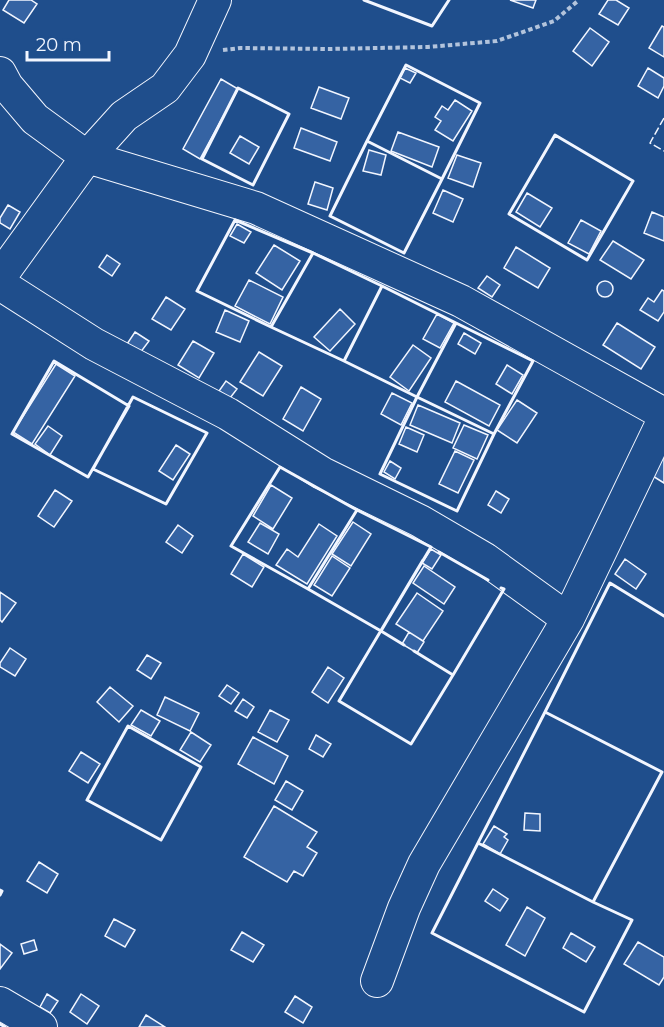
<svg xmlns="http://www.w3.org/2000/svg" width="664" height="1027" viewBox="0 0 664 1027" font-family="Montserrat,sans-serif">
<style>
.building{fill:#3563a3;stroke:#f2f6ff;stroke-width:1.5}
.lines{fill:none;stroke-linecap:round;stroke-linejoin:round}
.minor-casing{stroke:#f2f6ff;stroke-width:34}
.path{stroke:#b3c4dc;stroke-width:4;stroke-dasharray:4.5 3;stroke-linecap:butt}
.minor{stroke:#1f4e8c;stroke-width:32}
.fence{stroke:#f2f6ff;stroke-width:1.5;stroke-dasharray:8 3;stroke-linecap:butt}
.wall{stroke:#f2f6ff;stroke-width:3}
</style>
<rect width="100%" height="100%" fill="#1f4e8c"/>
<path class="building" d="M9,0H31L37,4L24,23L3,10Z
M510,0H536L533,8Z
M608,0H616L629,8L618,25L599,14Z
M662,26L664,27V57L649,48Z
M590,28L609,42L592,66L573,51Z
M405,68L416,73L410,83L400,78Z
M648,68L664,78V86L658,98L638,86Z
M221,79L238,89L200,159L183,149Z
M319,87L349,98L341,119L311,108Z
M455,100L472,111L453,141L435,130L441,121L435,117L442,106L448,110Z
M301,128L337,142L330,161L294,148Z
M398,132L439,147L432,167L391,151Z
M240,136L259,147L249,164L230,153Z
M369,150L386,155L381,175L363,171Z
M457,155L481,163L473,187L448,178Z
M315,182L333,188L327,210L308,204Z
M443,190L463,199L453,222L433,213Z
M527,193L552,208L540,227L516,212Z
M8,205L20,212L10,229L0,223V218Z
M652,212L664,217V241L644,233Z
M581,220L601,231L589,254L568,243Z
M237,224L251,232L244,243L230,236Z
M613,241L644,260L631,279L600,260Z
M274,245L300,261L282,290L256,273Z
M516,247L550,268L538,288L504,268Z
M107,255L120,264L112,276L99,267Z
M487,276L500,285L492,297L478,288Z
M249,280L283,297L270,324L235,306Z
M597 289a8 8 0 1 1 16 0a8 8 0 1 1-16 0Z
M662,290L664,291V312L658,321L640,310L648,298L654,302Z
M166,297L185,309L171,330L152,319Z
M340,309L355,324L330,351L314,337Z
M225,310L249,321L240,342L216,332Z
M437,314L454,323L440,348L423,339Z
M617,323L655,347L641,369L603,345Z
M135,332L149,341L140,353L127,344Z
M464,333L481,343L475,354L458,344Z
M193,341L214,353L199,378L178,365Z
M413,345L431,358L409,391L390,377Z
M259,352L282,366L263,396L240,382Z
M56,364L75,376L32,444L13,432Z
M507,365L523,375L512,394L496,384Z
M226,381L237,389L230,398L219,391Z
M456,381L500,405L489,426L445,402Z
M301,387L321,399L303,431L283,419Z
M392,393L412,403L401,425L381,414Z
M517,400L537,413L517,443L497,430Z
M418,405L460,423L452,443L410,425Z
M464,425L488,435L477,459L453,448Z
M48,426L62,436L50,455L35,444Z
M406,427L424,435L417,452L399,444Z
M176,445L190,454L173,480L159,471Z
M455,451L474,460L458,493L439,484Z
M664,454V483L643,470Z
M390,461L401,468L395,479L384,472Z
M271,485L292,498L273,529L253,516Z
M55,490L72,501L54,527L38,516Z
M496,491L509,499L501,513L488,505Z
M353,522L371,534L351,566L332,554Z
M260,523L279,534L268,554L248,542Z
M319,524L337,536L307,584L276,565L287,549L298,557Z
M178,525L193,536L182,553L166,542Z
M431,549L441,555L432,569L422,563Z
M243,554L264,567L252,587L231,574Z
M332,556L350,568L332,596L314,585Z
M625,559L646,574L636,589L615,574Z
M424,566L455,587L444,604L413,583Z
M0,592L16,603L2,622L0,620Z
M417,593L443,611L423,641L396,624Z
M409,632L424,642L417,653L402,644Z
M10,648L26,659L15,676L0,667V663Z
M147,655L161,663L151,679L137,670Z
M328,667L344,678L328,703L312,692Z
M227,685L239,693L231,704L219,696Z
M110,687L133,706L119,722L97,702Z
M165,697L199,713L190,731L157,715Z
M243,699L254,707L247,718L235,711Z
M141,710L160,721L151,736L131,725Z
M270,710L289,720L277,742L258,732Z
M191,732L211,745L200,762L180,750Z
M316,735L331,744L323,757L309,749Z
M253,737L288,756L274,784L238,764Z
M81,752L100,764L88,783L69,771Z
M286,781L303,791L292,810L275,800Z
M274,806L317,832L307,847L317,853L303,876L294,871L287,882L244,857Z
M525,813L540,814V831L524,830Z
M494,826L507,834L504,837L508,840L500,854L483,844Z
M39,862L58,874L47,893L27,881Z
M493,889L508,899L500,911L485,901Z
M527,907L545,918L525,956L506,945Z
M114,919L135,930L125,947L105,936Z
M242,932L264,945L253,962L231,950Z
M571,933L595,947L586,962L563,948Z
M34,940L37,950L24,954L21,944Z
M638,942L664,957V977L659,985L624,964Z
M0,944L12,953L0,969Z
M47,994L58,1001L50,1013L40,1007Z
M81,994L99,1006L87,1024L70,1012Z
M295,996L312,1007L303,1023L285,1012Z
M146,1015L165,1027H139Z"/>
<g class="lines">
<g class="minor-casing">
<path id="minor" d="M0,73L7,86L35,119L87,157L256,208L461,301L664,414
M0,277L87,157L124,116L165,88L190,55L215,0
M0,284L94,344L228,414L322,473L420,521L485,559L568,619
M377,981L404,908L424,864L568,619L664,419
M0,1003L41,1027"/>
</g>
<path class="path" d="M223,50L241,48L329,49L428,47L497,41L554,21L579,0"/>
<use href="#minor" class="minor"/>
<path class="fence" d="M664,118L650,143L664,151"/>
<path class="wall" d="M364,0L432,26L449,0
M406,65L480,103L442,179L367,141Z
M238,88L289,114L253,185L202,159Z
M555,135L633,181L587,260L509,214Z
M367,141L442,179L404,253L330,216Z
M235,220L313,253L271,327L197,291Z
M313,253L382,286L344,361L271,327Z
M382,286L456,323L417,397L344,361Z
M456,323L533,361L494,434L417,397Z
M54,361L129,406L88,477L12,434Z
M133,397L207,433L166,504L93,469Z
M417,397L494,434L457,511L380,474Z
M280,467L357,510L308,589L231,546Z
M357,510L431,547L381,631L308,589Z
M439,552L488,580
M381,631L404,645
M381,631L404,645
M414,651L453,675L411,744L339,701L423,560
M414,651L453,675L504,589L501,588
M545,712L662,772L593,902L478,843Z
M547,713L545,712L610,583L664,616
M128,726L201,767L161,840L87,800Z
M478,843L593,902L632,920L584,1012L432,933Z
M0,890L2,891L0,895
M0,1024L5,1027"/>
</g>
<path d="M27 51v9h82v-9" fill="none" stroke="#f2f6ff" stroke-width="3"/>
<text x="36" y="51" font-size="18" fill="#f2f6ff" stroke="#1f4e8c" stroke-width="4.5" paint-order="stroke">20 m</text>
</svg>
